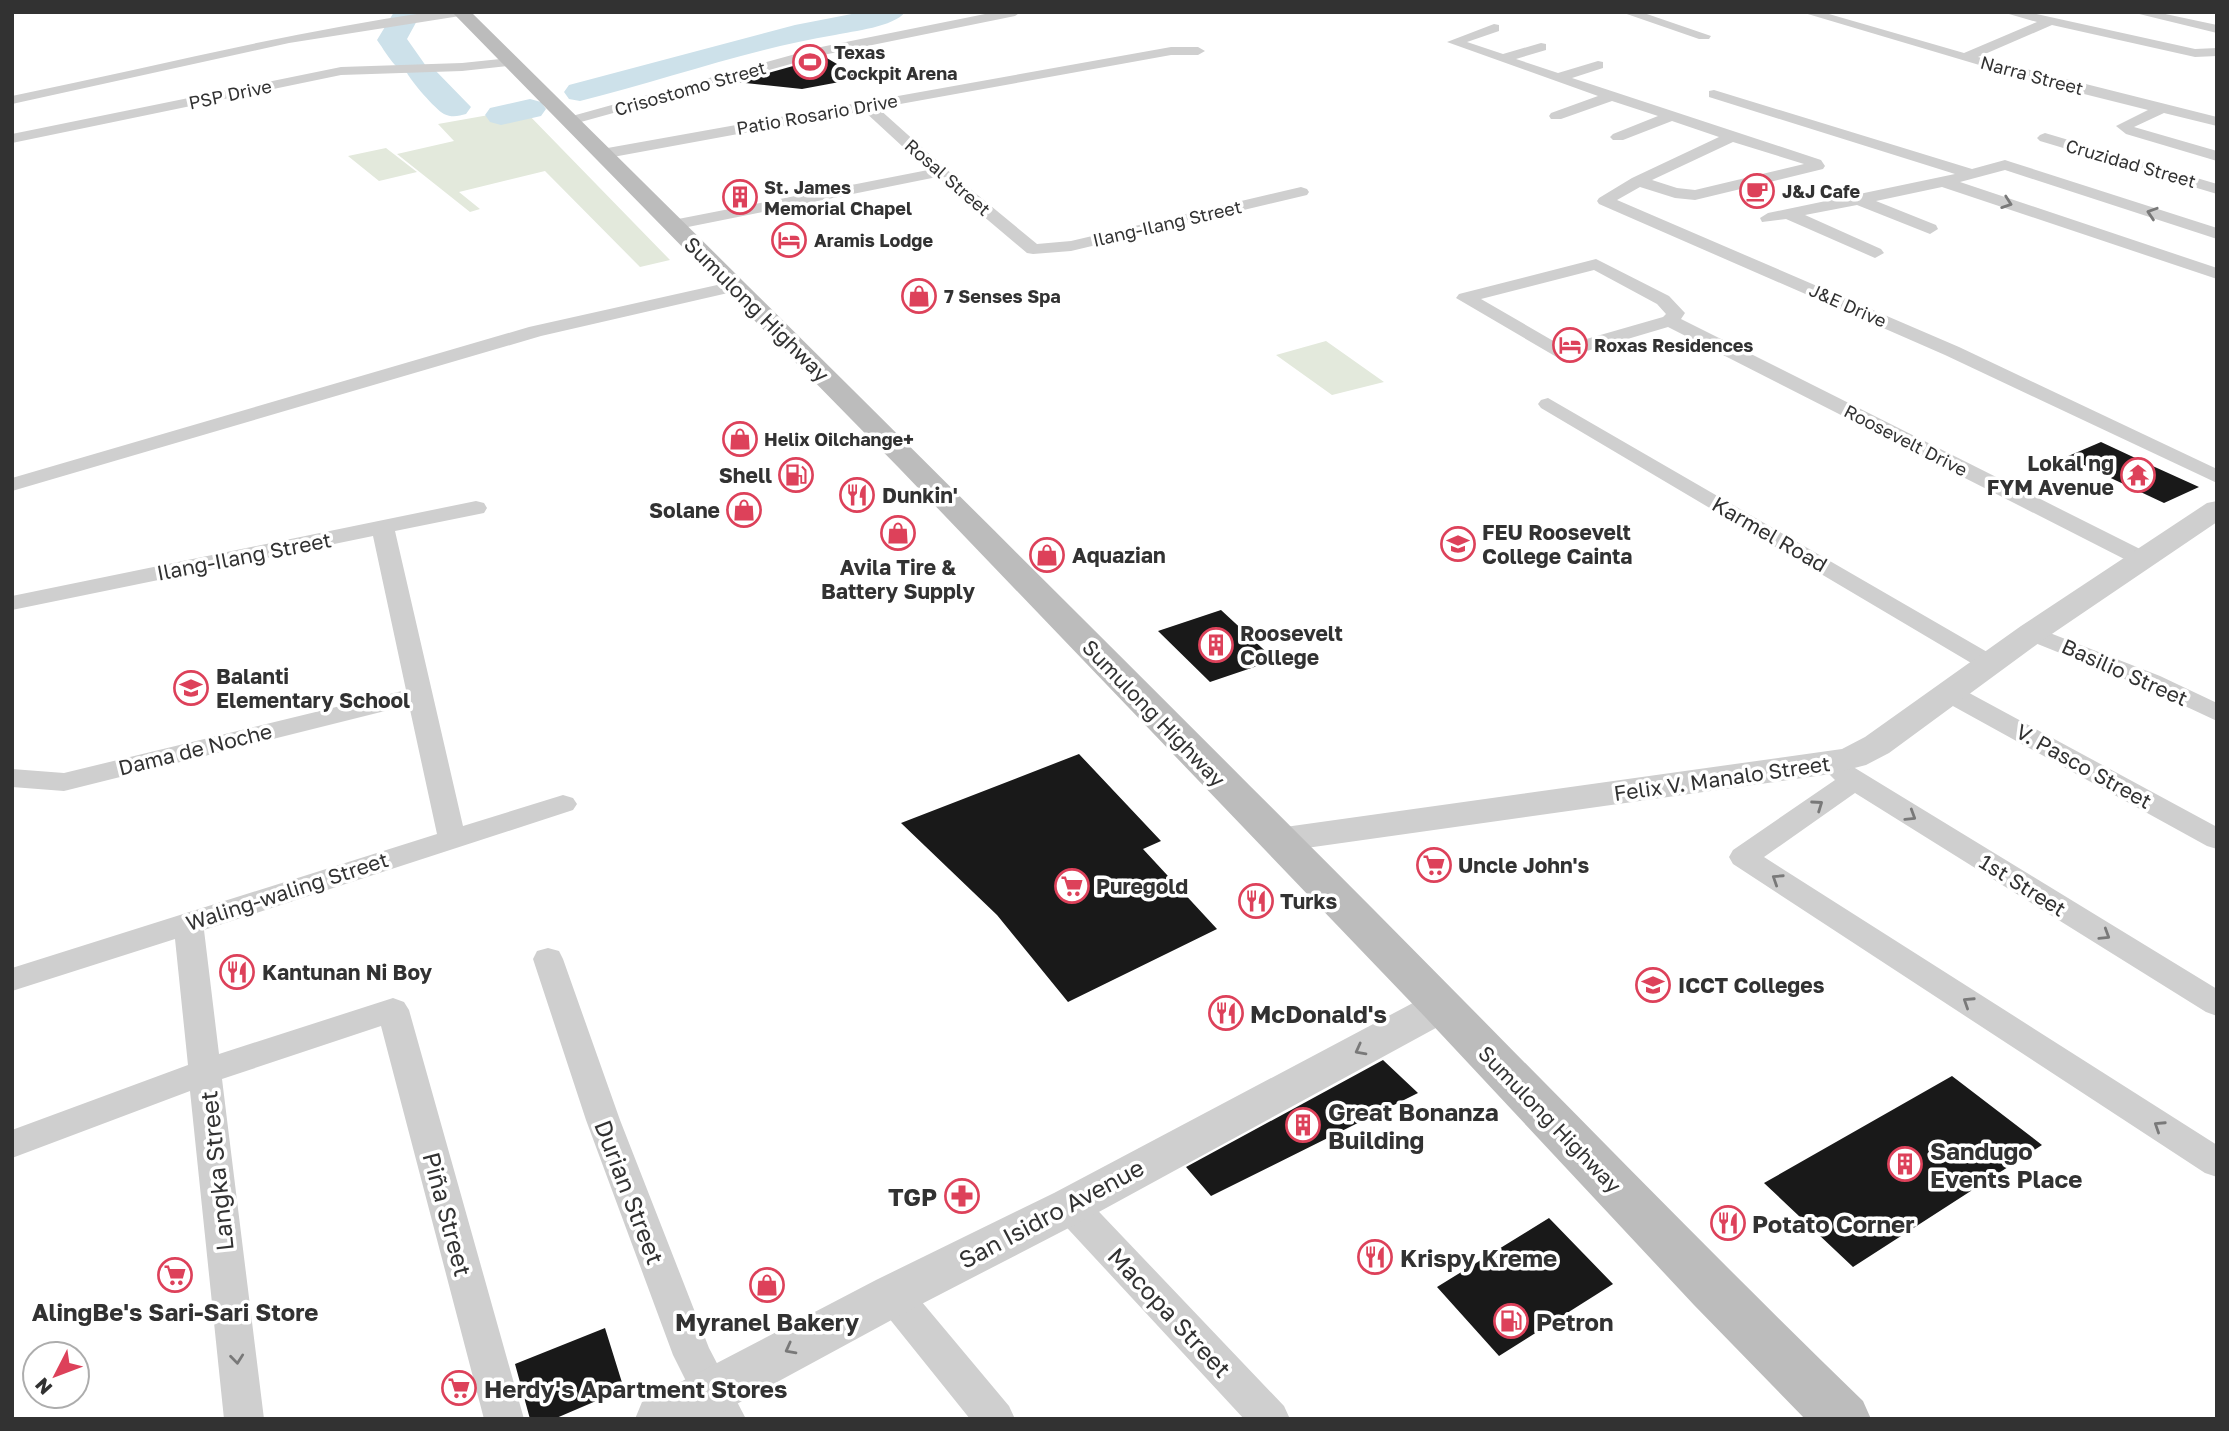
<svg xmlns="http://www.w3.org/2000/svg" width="2229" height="1431" viewBox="0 0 2229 1431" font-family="'Golos Text',sans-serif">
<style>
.green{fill:#e3e9dc}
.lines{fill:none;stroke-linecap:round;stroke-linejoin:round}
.river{fill:#cde1ea;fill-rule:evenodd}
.building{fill:#191919}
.minor{fill:#cfcfcf;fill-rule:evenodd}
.tertiary{fill:#cfcfcf;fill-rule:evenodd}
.secondary{fill:#bcbcbc;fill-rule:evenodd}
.oneway{stroke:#797979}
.labels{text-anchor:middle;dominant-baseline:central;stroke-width:7;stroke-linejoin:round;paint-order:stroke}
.far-poi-label{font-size:18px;font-weight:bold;fill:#323232;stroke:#fff;text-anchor:start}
.far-street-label{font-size:18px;fill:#323232;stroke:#fff}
.street-label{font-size:21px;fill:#323232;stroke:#fff}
.poi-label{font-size:21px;font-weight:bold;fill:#323232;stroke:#fff;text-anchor:start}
.near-poi-label{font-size:24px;font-weight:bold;fill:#323232;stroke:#fff;text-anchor:start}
.near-street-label{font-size:24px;fill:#323232;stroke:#fff}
</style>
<rect width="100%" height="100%" fill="#fff"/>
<path class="green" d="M523,109L670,260L640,267L545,171L459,192L480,209L470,212L397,154L454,141L438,124Z
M386,148L417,172L379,181L348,156Z
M1326,341L1384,382L1332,395L1276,355Z"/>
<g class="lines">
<path class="river" d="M394,12H416L419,17L407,39L426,66L433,68L471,107L466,114C459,116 452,118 444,114C435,109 411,81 407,73C395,70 385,51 377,40Z
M862,12H905C894,27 853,31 835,35C749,49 665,80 580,101L569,99L564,92L569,85L795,25Z
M530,99L541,102L546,109L541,116L501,125L490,122L485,115L490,108Z"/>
</g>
<path class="building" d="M825,57L861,78L802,89L736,82Z
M2101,442L2146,463L2199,487L2164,503L2066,457Z
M1221,610L1275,660L1210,682L1158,631Z
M1079,754L1161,841L1143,849L1217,929L1068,1002L997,915L901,823Z
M1383,1060L1418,1093L1211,1196L1186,1167Z
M1952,1076L2042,1145L1853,1267L1764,1183Z
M1549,1218L1613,1284L1499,1356L1437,1287Z
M605,1328L624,1389L554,1419H530L515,1364Z"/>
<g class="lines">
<path class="minor" d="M430,12H466L460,16L289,43L12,104V96C152,67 289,32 430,12Z
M995,12H1021L1015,16L823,55L570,125L563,121L565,118L821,47Z
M1621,12H1641L1711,36L1709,39H1699Z
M1801,12H1822L1964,53L2037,22L2002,12H2027L2195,49L2217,48V56L2195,57L2052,25L1978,57L2217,117V126L2164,113L2134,127L2217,151V161L2126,134L2116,126L2148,110L2040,83Z
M2131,12H2156L2217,25V33Z
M1494,24L1499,25V31L1467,42L1503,54L1541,43L1546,44V50L1516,59L1558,73L1598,61L1603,62V68L1572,78L1821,160L1825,166L1823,169L1695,200L1675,198L1640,187L1617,200L1959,347L2217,469V483L1945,355L1599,204L1597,201L1599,198L1632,178L1719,137L1672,121L1623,140H1613L1610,137L1613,134L1658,116L1612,101L1561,119H1551L1549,116L1551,113L1598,96L1447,42ZM1733,142L1804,164L1695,190L1677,188L1652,180Z
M1171,47H1198L1205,51L1198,55H1171L878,108L946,169L1037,244L1071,241L1301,187L1307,189L1309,192L1307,195L1071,251L1033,254L1027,253L937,177L673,230L665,225L673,220L928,170L864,111L602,159L594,154L602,149L858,103L865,100L870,101Z
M511,58L516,59V65L462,71L341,75L12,143V134L341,67L462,63Z
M1714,90L1972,169L2005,160L2011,162L2217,228V239L2005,170L1960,182L2217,268V279L1942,187L1876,201L1936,225L1938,229L1930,234L1857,205L1805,215L1881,249L1884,253L1875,258L1786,219L1762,222L1760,218L1768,213L1955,174L1709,97V91Z
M2045,133L2217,184V194L2040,141L2037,138L2040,135Z
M1596,259L1669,296L1685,313L1681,319L2150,554L2154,559L2150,564H2134L1668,327L1560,359L1456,298L1459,294ZM1594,270L1657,304L1666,314L1663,317L1562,346L1481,299Z
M735,281L744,286L741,290L541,336L12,491V478L529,327Z
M1548,398L2001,660L2005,665L2001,670L1992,673L1983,670L1541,408L1538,404L1541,400Z
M476,501L484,503L487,508L484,513L395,531L463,826L563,795L573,798L577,804L573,810L204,930L219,1054L393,998L404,1002L409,1010L524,1419H484L381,1026L222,1079L264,1419H224L190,1091L12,1158V1130L188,1065L175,939L12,991V968L437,834L409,705L64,791L12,787V769L64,773L406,690L373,536L12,610V596Z
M2032,626L2160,676L2217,703V721L2142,686L2023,638L2020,633L2023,628Z
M1951,686L1960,688L2217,827V849L2207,846L1942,700L1938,694L1942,688Z
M1840,762L1850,765L2217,989V1016L2206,1012L1855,793L1764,857L2217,1145V1177L2205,1173L1733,864L1729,857L1733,850L1835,780L1826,771L1830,765Z
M548,948L559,951L563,959L620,1120L709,1348L746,1419H705L673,1355L586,1120L533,959L537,951Z
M1070,1191L1083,1195L1284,1406L1290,1419H1244L1057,1217L1052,1206L1057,1195Z
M893,1279L906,1283L1009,1406L1015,1419H970L880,1307L874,1295L880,1283Z"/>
<path class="tertiary" d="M2217,501V522L2043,640L1889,753L1866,765L1831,774L1278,852L1265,849L1260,840L1265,831L1278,828L1842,749L1865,737L2021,626L2207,503Z
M1442,991L1456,995L1462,1006L1456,1017L1086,1219L910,1310L709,1419H635L642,1402L876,1280L1054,1193L1428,995Z"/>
<path class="secondary" d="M452,12H471C774,311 1075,610 1375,911C1537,1074 1697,1240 1863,1401L1871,1419H1805L1694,1305L1426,1018L899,468Z"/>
</g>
<defs><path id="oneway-chevron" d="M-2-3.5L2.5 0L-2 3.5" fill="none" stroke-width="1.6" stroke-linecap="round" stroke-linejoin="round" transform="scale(1.75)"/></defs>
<g class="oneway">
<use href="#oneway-chevron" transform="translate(2007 203) rotate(19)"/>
<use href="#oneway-chevron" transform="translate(2152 213) rotate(-162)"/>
<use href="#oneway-chevron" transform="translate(1818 805) rotate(-35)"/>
<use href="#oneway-chevron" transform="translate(1911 816) rotate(32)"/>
<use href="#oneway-chevron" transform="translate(1777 879) rotate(-147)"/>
<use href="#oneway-chevron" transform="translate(2105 935) rotate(32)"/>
<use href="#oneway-chevron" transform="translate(1968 1002) rotate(-147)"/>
<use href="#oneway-chevron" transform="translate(1360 1050) rotate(152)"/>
<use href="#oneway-chevron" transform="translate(2159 1126) rotate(-147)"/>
<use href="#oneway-chevron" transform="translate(790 1349) rotate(152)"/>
<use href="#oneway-chevron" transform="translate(237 1359) rotate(84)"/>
</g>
<defs>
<g id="stadium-ring" transform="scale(1.75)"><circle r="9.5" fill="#fff" stroke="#dd415a" stroke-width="1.5"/><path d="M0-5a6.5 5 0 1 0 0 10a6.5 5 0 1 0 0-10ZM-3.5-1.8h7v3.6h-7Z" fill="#dd415a"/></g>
<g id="cafe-ring" transform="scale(1.75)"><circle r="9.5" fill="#fff" stroke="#dd415a" stroke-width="1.5"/><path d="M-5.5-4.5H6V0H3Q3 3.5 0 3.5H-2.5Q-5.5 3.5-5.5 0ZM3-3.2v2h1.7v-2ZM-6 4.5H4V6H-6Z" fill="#dd415a"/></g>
<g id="building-ring" transform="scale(1.75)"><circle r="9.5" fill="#fff" stroke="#dd415a" stroke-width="1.5"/><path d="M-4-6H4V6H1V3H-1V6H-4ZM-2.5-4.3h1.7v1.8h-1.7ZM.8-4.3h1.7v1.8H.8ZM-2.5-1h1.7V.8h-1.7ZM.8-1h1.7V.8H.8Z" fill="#dd415a"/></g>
<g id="hotel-ring" transform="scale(1.75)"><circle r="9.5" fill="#fff" stroke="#dd415a" stroke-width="1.5"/><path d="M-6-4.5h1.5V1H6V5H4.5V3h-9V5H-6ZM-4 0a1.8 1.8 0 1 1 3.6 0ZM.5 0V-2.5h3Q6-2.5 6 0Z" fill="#dd415a"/></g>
<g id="shop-ring" transform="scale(1.75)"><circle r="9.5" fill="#fff" stroke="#dd415a" stroke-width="1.5"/><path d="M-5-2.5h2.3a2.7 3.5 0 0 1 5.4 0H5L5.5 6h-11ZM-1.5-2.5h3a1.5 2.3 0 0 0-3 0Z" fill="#dd415a"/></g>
<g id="fuel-ring" transform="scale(1.75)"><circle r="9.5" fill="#fff" stroke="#dd415a" stroke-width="1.5"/><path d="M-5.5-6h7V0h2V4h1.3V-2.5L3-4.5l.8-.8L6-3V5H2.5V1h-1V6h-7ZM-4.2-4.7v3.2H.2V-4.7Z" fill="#dd415a"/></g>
<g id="temple-ring" transform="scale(1.75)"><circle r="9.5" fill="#fff" stroke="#dd415a" stroke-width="1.5"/><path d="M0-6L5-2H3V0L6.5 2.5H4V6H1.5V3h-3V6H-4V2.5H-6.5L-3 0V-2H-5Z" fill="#dd415a"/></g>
<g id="restaurant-ring" transform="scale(1.75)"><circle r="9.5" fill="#fff" stroke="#dd415a" stroke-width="1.5"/><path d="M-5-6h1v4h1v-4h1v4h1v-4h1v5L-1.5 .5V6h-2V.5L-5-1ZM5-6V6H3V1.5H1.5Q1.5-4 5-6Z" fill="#dd415a"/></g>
<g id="school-ring" transform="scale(1.75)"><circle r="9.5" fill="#fff" stroke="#dd415a" stroke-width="1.5"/><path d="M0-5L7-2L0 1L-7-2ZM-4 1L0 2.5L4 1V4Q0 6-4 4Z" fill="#dd415a"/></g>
<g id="supermarket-ring" transform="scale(1.75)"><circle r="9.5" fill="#fff" stroke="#dd415a" stroke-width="1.5"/><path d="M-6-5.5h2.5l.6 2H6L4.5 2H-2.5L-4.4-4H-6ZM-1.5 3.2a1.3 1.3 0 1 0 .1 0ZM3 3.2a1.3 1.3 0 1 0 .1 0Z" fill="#dd415a"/></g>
<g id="university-ring" transform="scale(1.75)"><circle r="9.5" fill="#fff" stroke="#dd415a" stroke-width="1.5"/><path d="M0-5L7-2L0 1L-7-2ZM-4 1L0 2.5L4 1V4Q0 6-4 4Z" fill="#dd415a"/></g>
<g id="pharmacy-ring" transform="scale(1.75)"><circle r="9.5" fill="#fff" stroke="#dd415a" stroke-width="1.5"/><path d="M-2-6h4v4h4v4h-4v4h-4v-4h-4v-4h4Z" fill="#dd415a"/></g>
</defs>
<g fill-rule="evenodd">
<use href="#stadium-ring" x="810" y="62"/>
<use href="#cafe-ring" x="1757" y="191"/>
<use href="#building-ring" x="740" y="197"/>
<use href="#hotel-ring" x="789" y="240"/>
<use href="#shop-ring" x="919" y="296"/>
<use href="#hotel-ring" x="1570" y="345"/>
<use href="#shop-ring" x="740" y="439"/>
<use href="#fuel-ring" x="796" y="475"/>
<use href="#temple-ring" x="2138" y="475"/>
<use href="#restaurant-ring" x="857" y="495"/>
<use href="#shop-ring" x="744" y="510"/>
<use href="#shop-ring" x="898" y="533"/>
<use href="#school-ring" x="1458" y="544"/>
<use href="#shop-ring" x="1047" y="555"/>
<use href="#building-ring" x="1216" y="645"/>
<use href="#school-ring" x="191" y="688"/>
<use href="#supermarket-ring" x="1434" y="865"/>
<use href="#supermarket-ring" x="1072" y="886"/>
<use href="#restaurant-ring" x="1256" y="901"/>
<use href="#restaurant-ring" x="237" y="972"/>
<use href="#university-ring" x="1653" y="985"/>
<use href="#restaurant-ring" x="1226" y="1013"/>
<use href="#building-ring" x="1303" y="1125"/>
<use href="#building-ring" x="1905" y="1164"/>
<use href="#pharmacy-ring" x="962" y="1196"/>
<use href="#restaurant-ring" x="1728" y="1223"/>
<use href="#restaurant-ring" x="1375" y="1257"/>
<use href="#supermarket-ring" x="175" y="1275"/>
<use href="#shop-ring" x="767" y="1285"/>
<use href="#fuel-ring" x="1511" y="1321"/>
<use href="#supermarket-ring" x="459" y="1388"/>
</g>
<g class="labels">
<g class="far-poi-label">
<text x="834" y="52">Texas<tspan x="834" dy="21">Cockpit Arena</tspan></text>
<text x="764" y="187">St. James<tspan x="764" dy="21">Memorial Chapel</tspan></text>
<text x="1782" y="191">J&amp;J Cafe</text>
<text x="814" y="240">Aramis Lodge</text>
<text x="944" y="296">7 Senses Spa</text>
<text x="1594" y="345">Roxas Residences</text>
<text x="764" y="439">Helix Oilchange+</text>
</g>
<g class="far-street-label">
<text transform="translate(2032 75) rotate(15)">Narra Street</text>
<text transform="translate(690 88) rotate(-16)">Crisostomo Street</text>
<text transform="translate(230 94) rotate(-12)">PSP Drive</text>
<text transform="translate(817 114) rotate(-10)">Patio Rosario Drive</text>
<text transform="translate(2131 163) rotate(16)">Cruzidad Street</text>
<text transform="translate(948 177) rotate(41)">Rosal Street</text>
<text transform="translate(1167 223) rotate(-13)">Ilang-Ilang Street</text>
<text transform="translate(1848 305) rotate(24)">J&amp;E Drive</text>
<text transform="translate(1906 440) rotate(27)">Roosevelt Drive</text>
</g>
<g class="street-label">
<text transform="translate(757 309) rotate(45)">Sumulong Highway</text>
<text transform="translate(1770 534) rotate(30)">Karmel Road</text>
<text transform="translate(244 556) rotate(-11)">Ilang-Ilang Street</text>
<text transform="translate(2125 672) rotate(24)">Basilio Street</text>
<text transform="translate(1154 713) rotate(46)">Sumulong Highway</text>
<text transform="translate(195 749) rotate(-14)">Dama de Noche</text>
<text transform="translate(2084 766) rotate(29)">V. Pasco Street</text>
<text transform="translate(1722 778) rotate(-8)">Felix V. Manalo Street</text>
<text transform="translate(2023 885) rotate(32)">1st Street</text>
<text transform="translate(287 891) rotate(-18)">Waling-waling Street</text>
<text transform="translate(1550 1119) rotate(46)">Sumulong Highway</text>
</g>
<g class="poi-label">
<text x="2114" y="463" text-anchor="end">Lokal ng<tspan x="2114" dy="24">FYM Avenue</tspan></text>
<text x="772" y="475" text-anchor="end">Shell</text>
<text x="882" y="495">Dunkin'</text>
<text x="720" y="510" text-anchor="end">Solane</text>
<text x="1482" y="532">FEU Roosevelt<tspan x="1482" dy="24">College Cainta</tspan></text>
<text x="1072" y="555">Aquazian</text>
<text x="898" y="567" text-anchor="middle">Avila Tire &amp;<tspan x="898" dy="24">Battery Supply</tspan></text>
<text x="1240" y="633">Roosevelt<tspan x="1240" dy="24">College</tspan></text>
<text x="216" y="676">Balanti<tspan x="216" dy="24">Elementary School</tspan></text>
<text x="1458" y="865">Uncle John's</text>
<text x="1096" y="886">Puregold</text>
<text x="1280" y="901">Turks</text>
<text x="262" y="972">Kantunan Ni Boy</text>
<text x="1678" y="985">ICCT Colleges</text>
</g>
<g class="near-poi-label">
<text x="1250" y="1013">McDonald's</text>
<text x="1328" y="1111">Great Bonanza<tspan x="1328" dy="28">Building</tspan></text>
<text x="1930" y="1150">Sandugo<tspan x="1930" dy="28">Events Place</tspan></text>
<text x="937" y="1196" text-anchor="end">TGP</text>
<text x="1752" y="1223">Potato Corner</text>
<text x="1400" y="1257">Krispy Kreme</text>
<text x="175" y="1311" text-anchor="middle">AlingBe's Sari-Sari Store</text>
<text x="767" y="1321" text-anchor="middle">Myranel Bakery</text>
<text x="1536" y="1321">Petron</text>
<text x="484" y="1388">Herdy's Apartment Stores</text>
</g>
<g class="near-street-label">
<text transform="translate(216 1171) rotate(-96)">Langka Street</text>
<text transform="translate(630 1192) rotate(69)">Durian Street</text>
<text transform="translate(1051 1213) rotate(-28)">San Isidro Avenue</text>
<text transform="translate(448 1214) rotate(75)">Piña Street</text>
<text transform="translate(1170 1312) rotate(47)">Macopa Street</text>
</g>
</g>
<rect width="2229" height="1431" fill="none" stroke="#323232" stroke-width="28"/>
<g transform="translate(56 1375) rotate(228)"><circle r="33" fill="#ffffff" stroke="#adadad" stroke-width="2"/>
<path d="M0-5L12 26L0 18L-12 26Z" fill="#dd415a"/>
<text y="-10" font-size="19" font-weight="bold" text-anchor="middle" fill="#323232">N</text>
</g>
</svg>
